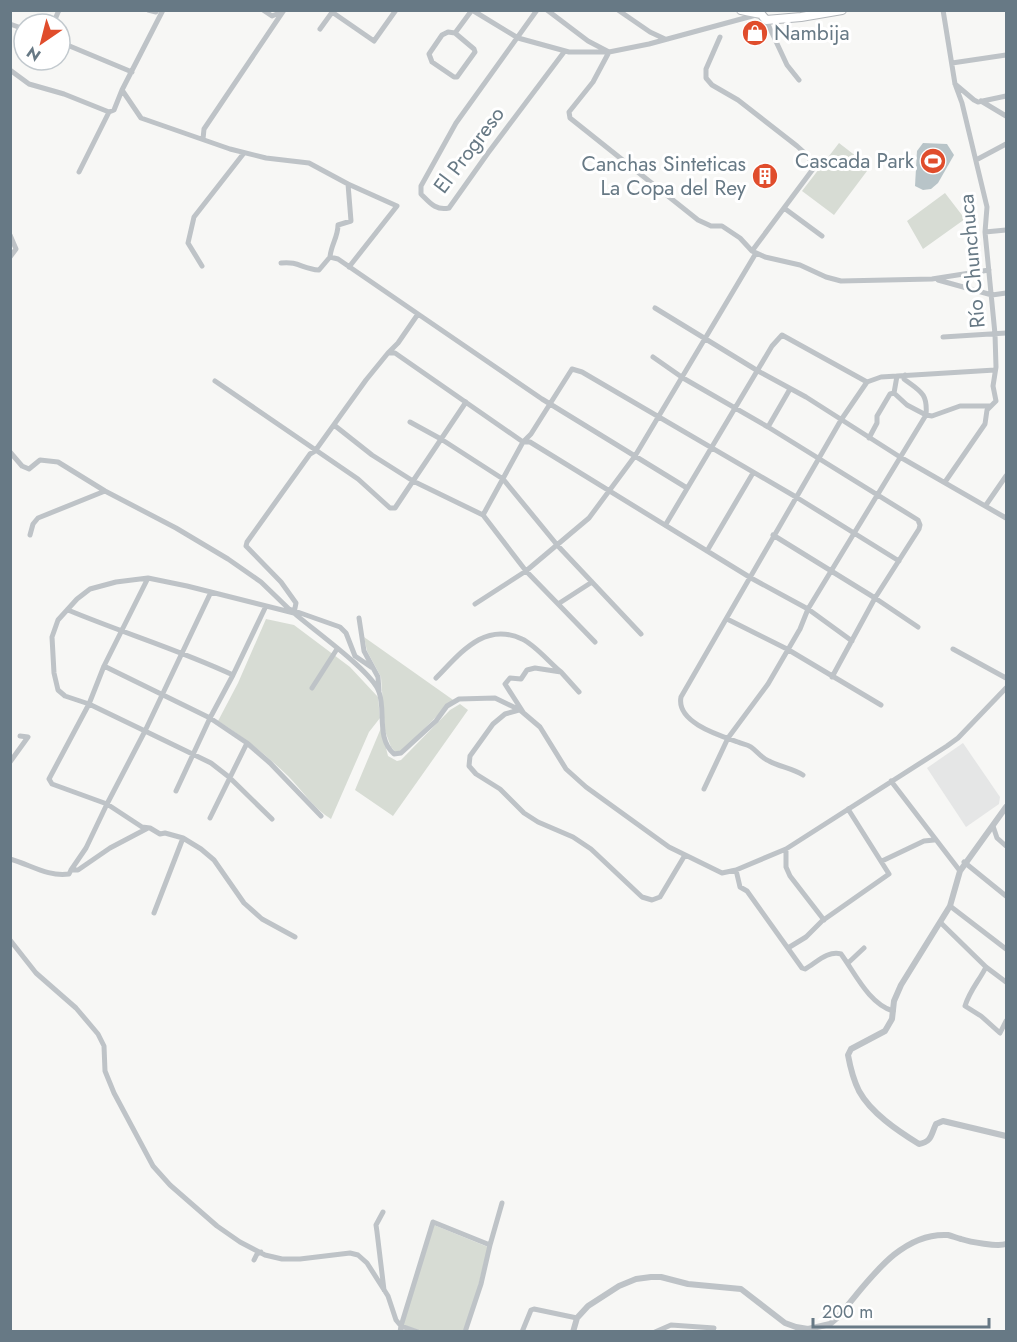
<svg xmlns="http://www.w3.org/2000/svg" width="1017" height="1342" viewBox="0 0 1017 1342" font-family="Jost,sans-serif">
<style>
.built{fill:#e5e6e6}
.green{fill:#d7dcd4}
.water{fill:#b8c4c8}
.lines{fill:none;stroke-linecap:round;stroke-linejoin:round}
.trunk-casing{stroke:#b2b6ba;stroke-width:10}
.minor{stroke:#bec3c7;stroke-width:5}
.tertiary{stroke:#bec3c7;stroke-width:6}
.trunk{stroke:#fff;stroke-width:8}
.labels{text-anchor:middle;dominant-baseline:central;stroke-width:6;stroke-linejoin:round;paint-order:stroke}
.poi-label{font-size:21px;fill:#677985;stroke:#fff;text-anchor:end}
.street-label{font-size:21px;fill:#677985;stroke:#fff}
</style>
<rect width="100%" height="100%" fill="#f7f7f5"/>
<path class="built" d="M963,743L1000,797L999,804L966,827L927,768Z"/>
<path class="green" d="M839,143L870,167L834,215L802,191Z
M945,193L965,219L923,249L907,221Z
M266,619L294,625L350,667L378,697L380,718L369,732L331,819C314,809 302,790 288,776C265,754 245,738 218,721L238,683Z
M364,637L456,702L448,705L398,755L391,747L385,731L381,677L367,651Z
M460,704L468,710L393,816L355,790L381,728L388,756L397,761L401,760L450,710Z
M434,1225L488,1247L472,1311L463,1331H421L403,1325Z"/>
<path class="water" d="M923,143L947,144L954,155L938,183L931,189L923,190L915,186L917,151Z"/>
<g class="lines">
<g class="trunk-casing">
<path id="trunk" d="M741,10L761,14L766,20L801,17L842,10"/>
</g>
<path class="minor" d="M148,10L156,12L157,10
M263,10L272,16L282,12
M537,10L456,123L421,186V194C430,203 436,211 449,208L488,153L564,52
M547,10L588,41L609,52L593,82L569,112L570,118L698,220L711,226H722L740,238L752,251L765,257L800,265L826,277L841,281L932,279L989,270
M618,10L650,32L665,39
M943,10L955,84L962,103L987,207L985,232L995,334L996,367L993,386L996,401L987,410L985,424L945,482
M332,12L374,41L396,10
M766,20L787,65L799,80
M10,24L24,29
M53,24L59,10
M320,29L333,11
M448,32L455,33L474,49L475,52L457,77H454L432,62L429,54L442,35Z
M455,33L472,10L518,38L569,52H609L649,44L756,15
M720,37L706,69V78L712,85L738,100L797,146L807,155L812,163L813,169L752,251
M60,42L132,72
M952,63L1006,55
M10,70L29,84L64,94L109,112L114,110L122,90L163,10
M955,84L974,100L978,102L1006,96
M122,90L141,118L230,149L266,158L309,163L348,184
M981,101L1006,116
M203,139L204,129L284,10
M976,160L1006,144
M79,172L109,112
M784,208L822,236
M985,232L1006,230
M10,235L16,249L10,257
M330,257C331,245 338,237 338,225L351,221L348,184L397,206L349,267
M281,263C299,261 302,269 319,270L330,257L338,259L418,314
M202,266L188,243L194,217L244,153
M938,280L992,295L1006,293
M655,308L758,371L806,397L900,457L1006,518
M943,337L1006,333
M388,353L398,343L418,314L542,399L687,488
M653,357L683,378L768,427L918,520L920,525L919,529L875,598L832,677
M905,375L904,379C920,391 928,393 926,415L932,416L960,406H990
M215,381L358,479L390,508H395L413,481L483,515L523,442H530L751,578L808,609L852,641
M410,422L441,439L503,479L558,546L641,634
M334,425L372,455L413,481L466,402
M768,427L790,389
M869,438L877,423V416L890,394L894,393
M10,452L22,466L29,469L40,460L58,462L105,491L176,528L228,559L261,582L289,609L340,627L346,633L355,656L371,667
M986,505L1006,476
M483,515L526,571L595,642
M666,524L772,346L782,335L867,382
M30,535L33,524L38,518L105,491
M773,535L875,598L918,627
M707,551L753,473
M148,578L104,666L89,704L49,779L52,784L107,804L142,827L150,828L160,834L165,833L183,838L201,849L214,860L244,903L262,919L295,937
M211,592L145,731L89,704L65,696L58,690L54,673L52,637L58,620L77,599L90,589L116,582L148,578L187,586L294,613L296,603L281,582L246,546L247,542L310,454L315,451L366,380L388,353H395L523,442L531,434L572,369L582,372L796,497L899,561
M475,604L526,571L589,518L635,456L756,253
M558,604L592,582
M68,610C123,633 180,650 233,675
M294,613C312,629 373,672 379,692C386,711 376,738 394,754L401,753L436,721L447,706L459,699L495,698L520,710L540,727L566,769L586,787L669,847L722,873L736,870L786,849L947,746L958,738L1006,688
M359,618L364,651L378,677L379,691
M727,619L787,649L881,705
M953,649L1006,678
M104,666L210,718L233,675L266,606
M436,678C460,654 484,621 522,639C534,644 550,663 561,672
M312,688L337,649
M519,710L505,714L493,724L470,756L469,766L476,774L500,789L524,813L538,822L573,837L591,849L642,897L652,900L660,897L685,855
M523,712L505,684L510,678L521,679L527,670L535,668L561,672L579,692
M10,762L28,737L20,736
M803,775C792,768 780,767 769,761C761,758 757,751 751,747C747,744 742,744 738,742C718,735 676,722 681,697L841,420L867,382L881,377L995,370
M891,781L960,871
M704,789L728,738L768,684L800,629L808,609L926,415L907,405L894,393L897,376
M176,791L210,718L247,743L270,763L321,816
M210,818L247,743
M993,826L997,838L1006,846
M786,849V867L790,876L824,920
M10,859C31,865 48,877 69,874L71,870H78L110,848L148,828
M882,861L924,841L934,840
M964,862L1006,896
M71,870L86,848L107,804L145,731L211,763L229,777L272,819
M736,870L740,887L747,891L802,968L805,969C816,963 828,950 841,954C855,973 869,1004 893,1011
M950,906L1006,949
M154,913L183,838
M941,923L986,967L1006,982
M10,940L36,973L76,1008L98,1034L104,1046L105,1071L114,1093L153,1166L170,1185L217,1226L240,1242L265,1255L282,1259H300L350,1253L358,1255L367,1263L388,1296L396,1320L401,1326L400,1332
M788,948L806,937L822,921L889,874L848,809
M848,963L864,948
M986,967C979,981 970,990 965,1006L981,1016L1000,1033L1006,1021
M383,1212L376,1225L377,1232L384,1290
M490,1245L502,1203
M254,1260L257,1254L261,1252
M418,1332L401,1326L433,1222L490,1245L481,1284L465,1332
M522,1332L531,1310L534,1309L577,1318
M655,1332L671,1325L714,1328"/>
<path class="tertiary" d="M1006,807L960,871L950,906L901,985L894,1001L892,1019L885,1031L851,1049L848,1055C850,1066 854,1081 859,1091C871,1113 898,1131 919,1144C932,1142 931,1134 936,1124L943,1121L1006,1136
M573,1332L577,1318L588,1306L619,1286L636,1279L651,1277H661L688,1284L741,1289L785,1323L796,1327L808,1329L817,1327L830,1324L837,1318C866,1285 898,1232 948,1235C952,1236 957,1238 961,1239C970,1242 998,1247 1006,1244"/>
<use href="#trunk" class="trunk"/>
</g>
<defs>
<g id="shop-disc" transform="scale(1.35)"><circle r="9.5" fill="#e04d2c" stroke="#fff"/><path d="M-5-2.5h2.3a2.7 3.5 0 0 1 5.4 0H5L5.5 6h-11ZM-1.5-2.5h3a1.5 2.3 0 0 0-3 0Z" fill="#fff"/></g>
<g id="stadium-disc" transform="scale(1.35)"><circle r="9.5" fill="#e04d2c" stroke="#fff"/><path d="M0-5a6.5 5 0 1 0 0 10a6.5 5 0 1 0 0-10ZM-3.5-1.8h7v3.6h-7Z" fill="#fff"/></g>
<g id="building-disc" transform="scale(1.35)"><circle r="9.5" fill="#e04d2c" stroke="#fff"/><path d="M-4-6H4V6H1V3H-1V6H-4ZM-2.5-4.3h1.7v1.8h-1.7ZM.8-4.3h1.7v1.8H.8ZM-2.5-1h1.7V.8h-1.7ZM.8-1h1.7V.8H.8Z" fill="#fff"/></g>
</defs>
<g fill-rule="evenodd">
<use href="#shop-disc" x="755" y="33"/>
<use href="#stadium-disc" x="933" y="161"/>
<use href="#building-disc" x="765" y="176"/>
</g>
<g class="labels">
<g class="poi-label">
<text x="774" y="33" text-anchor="start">Nambija</text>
<text x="914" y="161">Cascada Park</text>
<text x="746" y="164">Canchas Sinteticas<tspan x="746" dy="24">La Copa del Rey</tspan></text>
</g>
<g class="street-label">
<text transform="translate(469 150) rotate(-53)">El Progreso</text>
<text transform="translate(972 261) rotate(-95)">Río Chunchuca</text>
</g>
</g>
<rect width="1017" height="1342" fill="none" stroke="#677985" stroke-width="24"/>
<g transform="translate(42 42) rotate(215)"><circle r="28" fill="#ffffff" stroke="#c2c9ce" stroke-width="1.5"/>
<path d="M0-4.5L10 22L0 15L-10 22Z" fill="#e04d2c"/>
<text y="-9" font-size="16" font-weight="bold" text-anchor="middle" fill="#677985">N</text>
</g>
<path d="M813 1318v9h176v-9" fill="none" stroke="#677985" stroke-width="3"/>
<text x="822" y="1318" font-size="18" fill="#677985" stroke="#ffffff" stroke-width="4.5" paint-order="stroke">200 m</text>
</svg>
